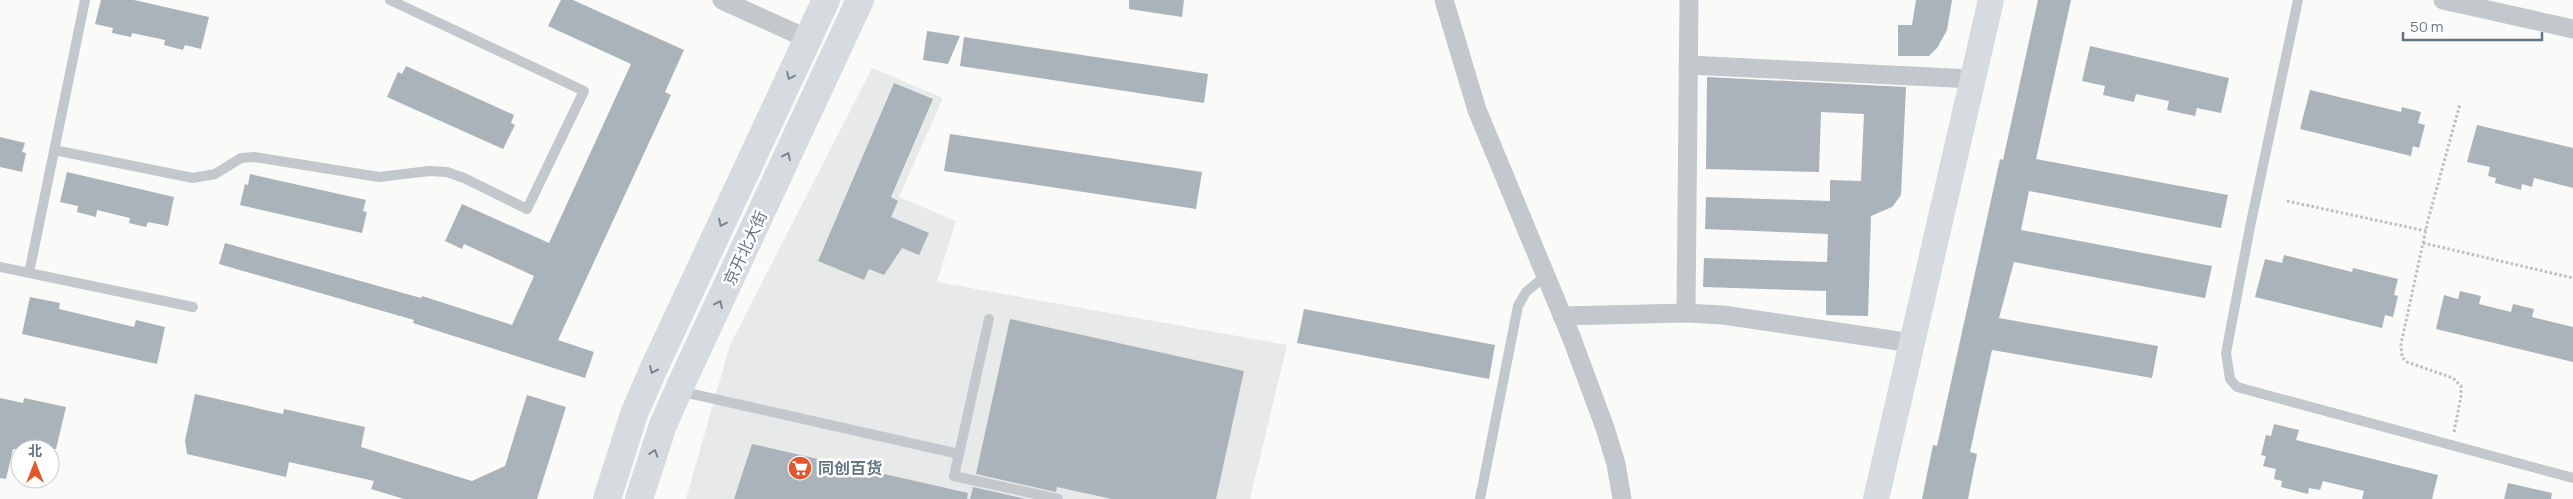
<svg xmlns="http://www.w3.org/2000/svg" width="2573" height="499" viewBox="0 0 2573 499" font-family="Manrope,'Noto Sans SC',sans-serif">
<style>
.built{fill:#e8e9e9}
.building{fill:#aab3b9}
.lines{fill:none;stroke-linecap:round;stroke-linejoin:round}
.path{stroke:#bbbfc2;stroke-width:3;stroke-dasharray:2.5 2.5;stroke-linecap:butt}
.lane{stroke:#c3c8cc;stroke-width:10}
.street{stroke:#c3c8cc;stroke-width:19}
.secondary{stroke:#d6dbdf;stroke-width:26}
.primary{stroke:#d6dbdf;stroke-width:28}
.oneway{stroke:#768591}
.labels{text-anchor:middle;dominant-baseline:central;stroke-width:5;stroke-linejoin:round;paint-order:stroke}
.street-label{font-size:16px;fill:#657683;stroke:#fff}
.poi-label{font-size:16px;font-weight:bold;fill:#657683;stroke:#fff;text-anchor:start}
</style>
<rect width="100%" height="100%" fill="#fafaf8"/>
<path class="built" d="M872,68L943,98L899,197L956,221L937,282L1287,345L1250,499H686L730,345Z"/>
<path class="building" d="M101,0H134L209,17L201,49L185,45L183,50L164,45L165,40L132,33L131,37L112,33L113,28L95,24Z
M561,0H573L684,50L665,92L671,95L558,340L594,352L585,378L413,323L414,320L219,264L225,243L421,298L422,296L512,325L534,276L464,244L462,249L445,241L462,204L549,243L631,64L548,26Z
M1129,0H1184L1182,17L1129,9Z
M1916,0H1952L1947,30L1937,48L1929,56H1898V25H1912Z
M2038,0H2071L2036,159L2228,195L2221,228L2029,191L2021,230L2212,266L2205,298L2014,262L1999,318L2158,346L2152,378L1992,350L1970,452L1977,454L1968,499H1922L1933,445L1937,446L2000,159L2003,160Z
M927,31L960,36L948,64L923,60Z
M964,37L1208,74L1204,103L960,66Z
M2090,46L2229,78L2221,113L2197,108L2195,116L2167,110L2169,101L2136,94L2134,102L2103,95L2105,86L2082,81Z
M406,66L514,115L511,123L515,125L503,149L387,97L398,72L402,74Z
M1707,77L1906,87L1901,195L1892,207L1871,216L1868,316L1826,315V291L1703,287L1704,258L1827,262L1828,234L1705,229L1706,197L1830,201V180L1861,181L1864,114L1821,112L1819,172L1706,169Z
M894,83L933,99L891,197L898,201L891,217L929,233L919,255L902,248L884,275L869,269L864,280L818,261Z
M2310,90L2401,112L2402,107L2421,112L2418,123L2425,125L2419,148L2413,146L2411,156L2300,129Z
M2477,125L2573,148V188L2534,178L2532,187L2522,184L2521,190L2495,183L2496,178L2488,176L2490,167L2467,162Z
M950,134L1202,172L1196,209L944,171Z
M0,137L25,143L22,152L26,153L22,172L0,167Z
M67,172L174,197L168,226L148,222L146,227L129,223L130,218L97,210L96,217L77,212L78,206L60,202Z
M250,174L366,200L363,211L367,212L362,233L240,205L245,184L248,185Z
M2284,255L2352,272L2353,268L2398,279L2394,295L2398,296L2393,317L2385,315L2382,328L2255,297L2265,259L2282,263Z
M2460,291L2481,296L2479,304L2511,312L2513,304L2534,309L2532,317L2573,327V362L2436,329L2444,295L2458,299Z
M30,297L60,303L59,309L134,327L136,320L165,327L157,364L22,334Z
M1304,309L1495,345L1489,379L1297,343Z
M1010,319L1244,371L1216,499H1112L1057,487L1056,492L976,474Z
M195,394L283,414L284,409L365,427L361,447L472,481L505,466L527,395L566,407L537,499H404L371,489L374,481L289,462L286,477L187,454L185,441Z
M0,398L23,403L24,398L66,407L56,449H13L6,479L0,478Z
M2274,424L2299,430L2296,440L2438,475L2432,499H2362L2364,491L2323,481L2320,490L2309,488L2308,494L2281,487L2282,481L2274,479L2276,469L2263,466L2266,456L2261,455L2266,435L2271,436Z
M752,444L968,493L967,499H734Z
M2508,483L2552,493L2551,499H2504Z
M973,487L1026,499H970Z"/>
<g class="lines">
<path class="path" d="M2287,201L2426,231
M2423,243L2573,278
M2454,432L2461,396V386L2453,378L2407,362L2402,357L2401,344L2428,220L2460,104"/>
<path class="lane" d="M2298,0L2250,227L2226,353L2230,379L2237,387L2573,478
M54,150L193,178L215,174L241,158L254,157L379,177L429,171L447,172L464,178L527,209L584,91L390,0
M0,267L193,307
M29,273L85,0
M679,391L959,454L989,319
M959,454L954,476L1058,499
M1480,499L1518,306L1526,292L1545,276"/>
<path class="street" d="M722,0L808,39
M1444,0L1477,110L1572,339L1605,428L1616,464L1622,499
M2443,0L2573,29
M1688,65L1973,79
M1686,313L1689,0
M1562,316L1686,313L1723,315L1912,343"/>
<path class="secondary" d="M1876,499L1991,0"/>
<path class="primary" d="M607,499L634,414L654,368L826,0
M639,499L663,425L683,380L860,0"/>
</g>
<defs><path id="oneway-chevron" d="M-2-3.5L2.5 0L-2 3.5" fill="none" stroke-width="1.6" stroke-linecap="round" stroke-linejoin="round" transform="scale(1.25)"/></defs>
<g class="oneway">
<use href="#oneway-chevron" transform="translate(790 76) rotate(115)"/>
<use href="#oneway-chevron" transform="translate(787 156) rotate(-65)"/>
<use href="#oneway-chevron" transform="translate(722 223) rotate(115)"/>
<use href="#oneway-chevron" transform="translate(719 304) rotate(-65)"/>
<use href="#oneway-chevron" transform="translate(653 370) rotate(114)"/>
<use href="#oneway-chevron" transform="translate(654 453) rotate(-72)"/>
</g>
<defs>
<g id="supermarket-disc" transform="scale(1.25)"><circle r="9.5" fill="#e4572e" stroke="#fff"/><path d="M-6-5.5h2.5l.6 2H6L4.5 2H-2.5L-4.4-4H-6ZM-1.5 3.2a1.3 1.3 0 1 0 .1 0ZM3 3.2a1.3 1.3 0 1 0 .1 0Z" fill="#fff"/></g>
</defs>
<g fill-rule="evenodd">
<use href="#supermarket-disc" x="800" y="468"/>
</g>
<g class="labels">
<g class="street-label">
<text transform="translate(745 248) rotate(-65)">京开北大街</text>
</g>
<g class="poi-label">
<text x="818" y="468">同创百货</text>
</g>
</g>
<g transform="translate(35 464)"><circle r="24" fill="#ffffff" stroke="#c1c8cd"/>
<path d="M0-4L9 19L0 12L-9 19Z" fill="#e4572e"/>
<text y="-8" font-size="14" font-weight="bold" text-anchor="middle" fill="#657683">北</text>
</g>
<path d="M2403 32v8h139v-8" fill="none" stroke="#657683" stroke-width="2.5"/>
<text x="2410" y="32" font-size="15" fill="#657683" stroke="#ffffff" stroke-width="4" paint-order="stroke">50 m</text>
</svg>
